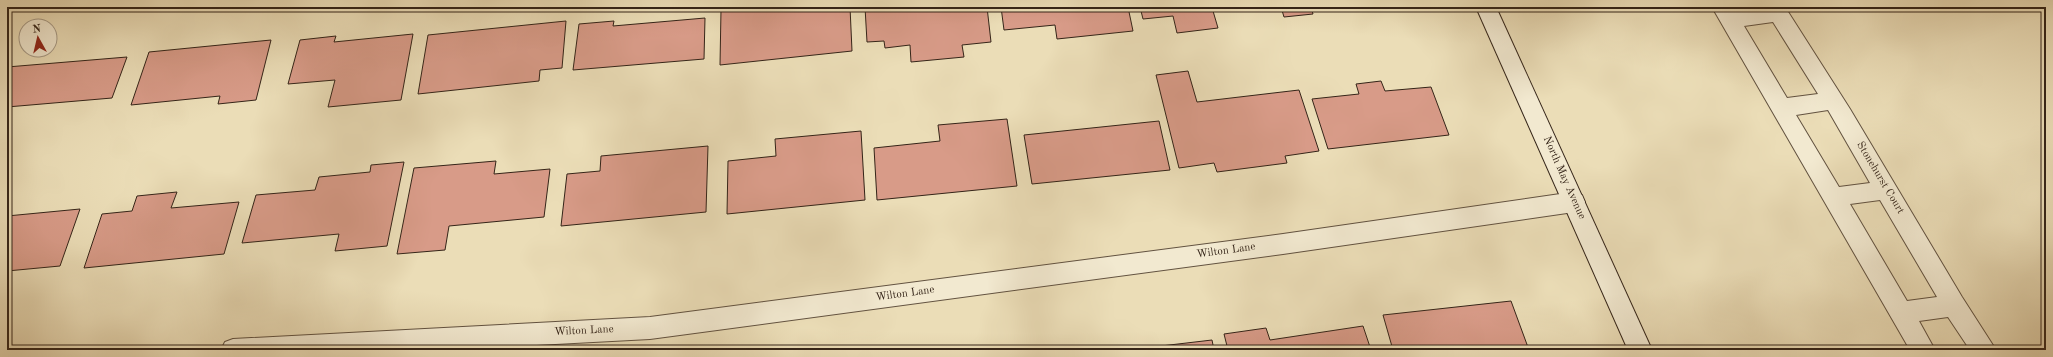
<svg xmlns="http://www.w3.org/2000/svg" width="2053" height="357" viewBox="0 0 2053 357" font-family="'Old Standard TT',serif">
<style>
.building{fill:#d89b88;stroke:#342418}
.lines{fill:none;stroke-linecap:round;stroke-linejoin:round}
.street-casing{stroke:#625240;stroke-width:2}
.secondary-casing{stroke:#342418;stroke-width:2}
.street{fill:#f2e9d0;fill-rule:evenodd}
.secondary{fill:#f2e9d0;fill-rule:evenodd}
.labels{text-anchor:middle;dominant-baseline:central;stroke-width:3.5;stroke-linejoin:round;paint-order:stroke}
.street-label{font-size:11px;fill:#342418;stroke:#f2e9d0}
</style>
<rect width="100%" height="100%" fill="#ebddb7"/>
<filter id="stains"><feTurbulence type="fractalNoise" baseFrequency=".005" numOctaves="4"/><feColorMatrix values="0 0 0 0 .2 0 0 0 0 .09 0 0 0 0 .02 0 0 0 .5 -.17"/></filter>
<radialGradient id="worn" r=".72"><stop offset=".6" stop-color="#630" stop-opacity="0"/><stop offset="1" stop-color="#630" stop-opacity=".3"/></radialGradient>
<path class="building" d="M755,7H850L852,51L720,65L721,10Z
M865,7H987L991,42L962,45L964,57L911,62L910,45L885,48L884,41L867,42Z
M1001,7H1128L1133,31L1057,39L1055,25L1004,30Z
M1140,7H1253L1213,11L1218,28L1177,33L1173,16L1143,19Z
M1281,7H1311L1313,14L1284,17Z
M705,18L704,59L573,70L579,24L614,21L613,26Z
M566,21L562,68L540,70L539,81L418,94L428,35Z
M413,34L401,100L328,107L335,80L288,84L300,40L336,36L334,42Z
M271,40L256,100L218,104L220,96L131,105L149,52Z
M127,57L112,98L7,107V67Z
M1188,71L1197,102L1299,90L1319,151L1285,156L1287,163L1217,172L1214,163L1179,168L1156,75Z
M1381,81L1385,91L1431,87L1449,135L1328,149L1312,99L1359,94L1356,84Z
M1007,119L1017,186L877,200L874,148L940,141L938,125Z
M1159,121L1170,170L1032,184L1024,135Z
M861,131L865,200L727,214L728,161L776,156L775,139Z
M708,146L706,212L561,226L567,174L600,171L601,156Z
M496,161L494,174L550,169L544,217L449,226L445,250L397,254L414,168Z
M404,162L387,246L335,251L339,234L242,243L256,195L315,190L319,177L370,172L371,165Z
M177,192L171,208L239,202L224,254L84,268L102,214L132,211L137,196Z
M80,209L60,266L7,271V216Z
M1511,301L1529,350H1393L1383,315Z
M1363,326L1371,350H1228L1224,334L1266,328L1270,340Z
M1212,340L1214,350H1127Z"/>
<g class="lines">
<g class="street-casing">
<path id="street" d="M1712,7H1732L1735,11L1764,7H1785L1850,109L1962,297L1996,350H1970L1948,317L1919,321L1935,350H1910ZM1773,22L1818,94L1787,98L1744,26ZM1828,110L1870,183L1839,187L1796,115ZM1880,200L1937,297L1907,301L1850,204Z
M1574,192L1582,195L1585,202L1582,209L1574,212L1283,254L650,339L443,350H221L225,342L233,339L650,317L1283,234Z"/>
</g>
<g class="secondary-casing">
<path id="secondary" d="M1476,7H1496L1652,350H1628Z"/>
</g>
<use href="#street" class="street"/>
<use href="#secondary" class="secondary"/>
</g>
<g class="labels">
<g class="street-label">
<text transform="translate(1564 178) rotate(66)">North May Avenue</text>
<text transform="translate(1880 178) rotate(59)">Stonehurst Court</text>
<text transform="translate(1226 251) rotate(-8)">Wilton Lane</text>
<text transform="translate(905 294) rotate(-8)">Wilton Lane</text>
<text transform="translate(584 331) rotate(-3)">Wilton Lane</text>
</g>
</g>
<rect width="2053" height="357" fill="none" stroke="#ebddb7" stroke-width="24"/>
<rect x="8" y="8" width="2037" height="341" fill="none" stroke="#342418" stroke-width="2"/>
<rect x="12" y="12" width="2029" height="333" fill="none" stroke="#342418"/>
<g transform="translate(38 38) rotate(352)"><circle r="19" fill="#f2e9d0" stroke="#a69a86"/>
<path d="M0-3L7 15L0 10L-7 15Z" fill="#8f2418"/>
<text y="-6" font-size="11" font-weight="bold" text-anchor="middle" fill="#342418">N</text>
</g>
<rect width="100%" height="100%" filter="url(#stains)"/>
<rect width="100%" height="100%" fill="url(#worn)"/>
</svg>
